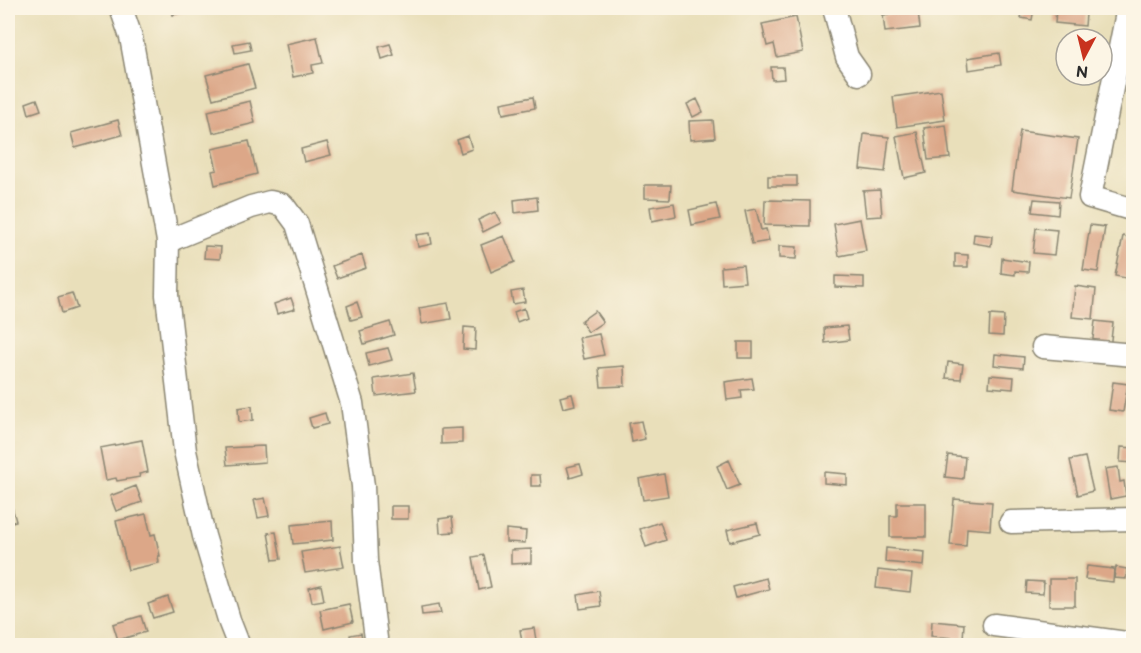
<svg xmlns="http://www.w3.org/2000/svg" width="1141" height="653" viewBox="0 0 1141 653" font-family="'Balsamiq Sans',sans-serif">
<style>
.building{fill:#dca788}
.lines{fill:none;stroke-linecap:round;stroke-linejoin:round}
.street-casing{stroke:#8a8572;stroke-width:25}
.street{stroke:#fff;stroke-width:22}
</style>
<rect width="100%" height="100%" fill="#fcf5e5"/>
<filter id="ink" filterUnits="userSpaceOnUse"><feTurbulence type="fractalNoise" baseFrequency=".0167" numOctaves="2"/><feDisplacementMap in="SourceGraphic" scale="12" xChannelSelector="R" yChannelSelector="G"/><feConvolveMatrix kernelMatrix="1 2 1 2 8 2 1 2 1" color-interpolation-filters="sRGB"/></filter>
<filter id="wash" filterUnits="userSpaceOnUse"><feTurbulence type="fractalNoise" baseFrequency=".008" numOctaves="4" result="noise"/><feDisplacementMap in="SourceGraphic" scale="24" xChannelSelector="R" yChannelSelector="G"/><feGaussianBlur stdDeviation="1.35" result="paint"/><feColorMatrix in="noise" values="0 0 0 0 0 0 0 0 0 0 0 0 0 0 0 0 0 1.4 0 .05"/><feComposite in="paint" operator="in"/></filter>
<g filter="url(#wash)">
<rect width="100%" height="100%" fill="#e9dfba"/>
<g id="blocks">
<path class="building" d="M171,8H196L173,15Z
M1023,8H1034L1032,20L1021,18Z
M1056,8L1072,9V13L1086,14L1085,26L1055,23Z
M918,11L920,28L885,32L883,15Z
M796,17L803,52L777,57L774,44L767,46L762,24Z
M317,37L323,63L312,65L313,73L293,77L286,44Z
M249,41L251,50L235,53L233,44Z
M390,44L394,55L382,59L379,47Z
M999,53L1001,65L969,70L968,58Z
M248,64L255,88L213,99L206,75Z
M771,67H783L784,79L772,80Z
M941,90L945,120L897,127L893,97Z
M533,97L535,108L503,114L501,103Z
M37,99L41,110L29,114L26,103Z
M697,99L703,112L693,117L687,104Z
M250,101L255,123L213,133L208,111Z
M118,120L122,135L75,148L71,133Z
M713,120L715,138L690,140L689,121Z
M946,125L950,158L928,160L924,128Z
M1020,131L1078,139L1069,198L1012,190Z
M917,132L926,173L904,178L896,136Z
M864,134L889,137L885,172L860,169Z
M468,136L472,149L461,153L457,140Z
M249,141L257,174L215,185L212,171L217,170L212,149Z
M327,142L331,155L304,162L301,149Z
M768,176H797V186H768Z
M645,185H671L670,199L645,198Z
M880,190L882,216L866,217L863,191Z
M537,197L538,210L515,213L514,200Z
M1034,199L1059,201L1058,215L1032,212Z
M765,200L810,201V226L764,225Z
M674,203L676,216L652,221L650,207Z
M716,204L720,219L692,225L689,210Z
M756,209L761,230L766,229L769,241L752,244L745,211Z
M495,212L501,223L483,232L478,220Z
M860,219L866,251L839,256L834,224Z
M1090,225L1105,227L1098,272L1083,270Z
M1036,228L1057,230L1054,255L1033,253Z
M430,233L432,244L418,247L416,235Z
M974,234L992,236L991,246L973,243Z
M504,236L515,262L491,272L481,245Z
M1123,236L1134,239V265L1131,279L1115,276Z
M205,246L221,247L220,259L204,258Z
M779,246L797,247L796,259L779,258Z
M955,254L968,255V267H955Z
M362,255L366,268L337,278L332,266Z
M1002,258L1029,262L1028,272L1015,271V275L1001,273Z
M743,265L745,282L722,284L721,267Z
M835,276L864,277V288L835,287Z
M1075,286L1096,289L1093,319L1072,317Z
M523,290L525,302L513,304L511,292Z
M72,293L77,308L62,313L58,297Z
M291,298L295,309L277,314L274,304Z
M357,302L362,317L351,320L347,306Z
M448,303L451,319L422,324L419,308Z
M524,308L527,318L517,322L514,312Z
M595,311L603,322L588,332L581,321Z
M990,315L1004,316L1003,336L989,335Z
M1095,321L1113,323L1110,348L1092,347Z
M390,322L394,335L364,344L360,331Z
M847,326L849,340L825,343L824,328Z
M464,327L476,328L475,350L463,349Z
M599,334L604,355L584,359L579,338Z
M738,342H753V358H738Z
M388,348L392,360L369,366L366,353Z
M995,354L1024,357L1023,368L994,365Z
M948,362L963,364L961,379L946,378Z
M624,366L625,386L601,387L599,368Z
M413,373L416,391L376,396L374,379Z
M990,375L1014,377L1013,389L989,387Z
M752,378L754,389L741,390L742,398L727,400L725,382Z
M1113,382L1128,384L1123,412L1109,410Z
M572,394L575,405L563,408L560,397Z
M252,406L253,420L239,422L238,408Z
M325,413L328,424L312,428L309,418Z
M641,421L645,439L632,442L629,423Z
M462,428V443L441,444V429Z
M142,440L148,472L139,474L140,477L117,481L116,478L106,480L100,448Z
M264,446L265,462L227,465L225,448Z
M1121,447L1134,448V463L1120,462Z
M948,455L965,457L963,479L945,477Z
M1085,457L1093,491L1078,495L1070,460Z
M729,460L740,485L727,490L717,466Z
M580,464L583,474L570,478L567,467Z
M1118,467L1120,482L1124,481L1126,496L1110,499L1105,469Z
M824,472L847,474V485L824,483Z
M664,474L668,496L643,500L639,479Z
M531,475H540L541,486H531Z
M136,486L142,502L116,511L110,496Z
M8,493L16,521L8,523Z
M265,498L269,516L258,518L254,500Z
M954,499L992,502L990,530L967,528L966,546L950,545Z
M897,503H926V537H890V516H897Z
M391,506H408V519H391Z
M146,514L151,535L155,534L160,556H158L159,563L128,570L116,521Z
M452,517L454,532L440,533L439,519Z
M332,521L333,540L293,544L291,525Z
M660,522L666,540L646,547L640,529Z
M757,523L760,534L730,542L727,530Z
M506,529L526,531L525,543L506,542Z
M276,532L281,559L273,560L268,533Z
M340,546L344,567L305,573L301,552Z
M886,548L925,552L924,566L885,562Z
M531,549V563L511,564V550Z
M484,555L491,587L479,590L473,557Z
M1087,566L1114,569L1113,582L1085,579Z
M1116,567L1127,569L1126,579L1114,578Z
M878,570L912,574L910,592L876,588Z
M766,578L769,589L736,598L733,587Z
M1049,579H1075V606H1049Z
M1027,581L1044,582L1043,594L1026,593Z
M321,585L324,600L312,602L309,588Z
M599,591L601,606L580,609L578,595Z
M168,597L173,612L153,618L148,604Z
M349,604L353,622L324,629L320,610Z
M439,604L441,613L422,615L421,607Z
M141,616L146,632L118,640L113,624Z
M932,621L964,624L963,639L931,636Z
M534,628L536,640L522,642L520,630Z
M361,633L363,644L352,646L350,635Z"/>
</g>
</g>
<g filter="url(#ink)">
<use href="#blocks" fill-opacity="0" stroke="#8a8572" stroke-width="1.5"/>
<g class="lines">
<g class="street-casing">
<path id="street" d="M121,8L131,37L168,241L167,295L185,451L204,536L230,623L239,646
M834,8L847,57L859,74
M1128,8L1090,197L1134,210
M168,241L251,207L270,202L283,205L297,224L352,403L363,486L366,561L377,646
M1043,347L1134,355
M1011,522L1134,519
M994,625L1134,644"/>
</g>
<use href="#street" class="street"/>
</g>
</g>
<rect width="1141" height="653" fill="none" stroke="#fcf5e5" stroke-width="30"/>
<g transform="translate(1084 57) rotate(187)"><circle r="28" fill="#fcf5e5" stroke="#a8a49b" stroke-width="1.5"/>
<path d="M0-4.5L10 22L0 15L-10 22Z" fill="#c8321e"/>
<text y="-9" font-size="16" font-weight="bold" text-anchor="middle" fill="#2b2b2b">N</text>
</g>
</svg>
